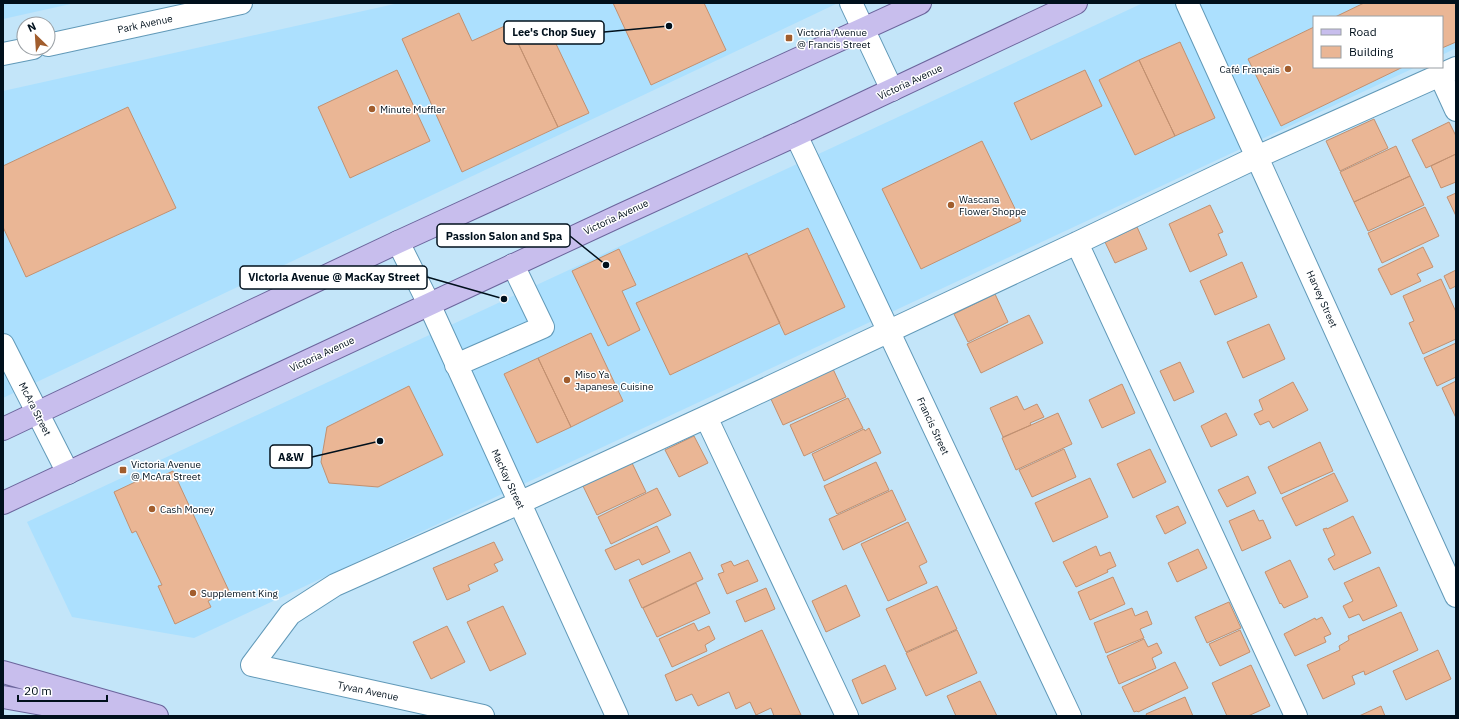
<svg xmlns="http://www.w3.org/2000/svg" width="1459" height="719" viewBox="0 0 1459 719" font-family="'IBM Plex Sans',sans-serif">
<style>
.built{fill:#ace0fe}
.building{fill:#eab695;stroke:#c29070}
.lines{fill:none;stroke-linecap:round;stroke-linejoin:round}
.minor-casing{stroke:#6199b8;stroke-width:24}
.major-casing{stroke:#6b659c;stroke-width:24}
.minor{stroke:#fff;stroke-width:22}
.major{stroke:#c8beed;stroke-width:22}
.poi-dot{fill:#a15d2d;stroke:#fff;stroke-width:1.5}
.labels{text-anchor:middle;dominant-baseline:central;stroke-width:3;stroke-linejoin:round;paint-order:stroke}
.street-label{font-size:10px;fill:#00101c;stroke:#fff}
.poi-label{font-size:10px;fill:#00101c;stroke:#fff;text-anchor:start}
.leader{fill:none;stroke:#00101c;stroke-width:1.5}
.callout-dot{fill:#00101c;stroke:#fff;stroke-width:1.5}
.callout{fill:#fff;stroke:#00101c;stroke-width:1.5}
.callout-label{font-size:11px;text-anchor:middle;font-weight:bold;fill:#00101c}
</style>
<rect width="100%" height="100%" fill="#c3e5f9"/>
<path class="built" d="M3,3H75L3,19Z
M399,3H838L3,398V91Z
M1143,3H1456V48L1442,55V17H1314V67H1416L194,638L72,617L27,522Z"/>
<path class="building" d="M613,3H704L726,50L651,85Z
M1364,3H1456V42L1442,48V17H1335Z
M459,13L472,41L509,24L558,127L462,172L402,39Z
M547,25L589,113L558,127L516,39Z
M1314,27V67H1403L1281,126L1248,59Z
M1180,42L1215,118L1175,136L1139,60Z
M1139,60L1175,136L1135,155L1099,80Z
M397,70L430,141L350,178L318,107Z
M1085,70L1102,106L1031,140L1014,103Z
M128,107L176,208L26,277L3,227V166Z
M1374,119L1388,148L1340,171L1326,141Z
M1449,122L1456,136V154L1426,168L1412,140Z
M982,141L1021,221L921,269L882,189Z
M1396,146L1410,176L1354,202L1340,172Z
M1456,154V182L1441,188L1431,166Z
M1410,176L1424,205L1368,231L1354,202Z
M1456,193V216L1447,197Z
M1210,205L1223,232L1218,234L1227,255L1190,272L1169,224Z
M1425,207L1439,236L1382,263L1368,233Z
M1137,227L1147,249L1115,263L1105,242Z
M808,228L845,307L785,335L748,256Z
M1423,247L1433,267L1417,274L1421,281L1391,295L1378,269Z
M619,249L636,285L622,291L640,330L608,346L572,271Z
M747,253L780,323L670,375L636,303Z
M1242,262L1257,297L1215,315L1200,281Z
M1456,270V286L1450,289L1444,276Z
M1441,279L1456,312V339L1423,354L1409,323L1414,321L1403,296Z
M995,294L1008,322L968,342L954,314Z
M1029,315L1043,343L981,373L967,344Z
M1269,324L1285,359L1243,378L1227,342Z
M591,333L623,401L571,427L538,358Z
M1456,343V377L1437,386L1424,358Z
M538,358L571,427L537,443L504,374Z
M1180,362L1194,392L1174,401L1160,371Z
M833,369L846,397L783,425L770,397Z
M1456,381V418L1442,388Z
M1293,382L1308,410L1273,428L1269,421L1260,425L1254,414L1263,410L1259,400Z
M1122,384L1135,413L1102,428L1089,400Z
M409,386L443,455L378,487L329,483L321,462L327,427Z
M1017,396L1024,410L1037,404L1044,417L1030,423L1031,425L1003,437L990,408Z
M848,398L863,428L804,456L790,425Z
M1058,413L1072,444L1016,470L1002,438Z
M1226,413L1237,435L1211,447L1201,426Z
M869,428L881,453L824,481L812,454L864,429L865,431Z
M694,436L708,463L679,477L665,450Z
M1320,442L1333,471L1281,494L1268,467Z
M1064,449L1076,477L1032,497L1019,470Z
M1150,449L1166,482L1133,498L1117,464Z
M876,462L889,490L837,514L824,486Z
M632,463L646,492L597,515L583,486Z
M173,471L229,591L208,601L211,607L175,624L158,586L162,585L136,531L132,533L114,492L150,475L152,481Z
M1334,473L1348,501L1296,526L1282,498Z
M1248,476L1256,493L1227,507L1218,490Z
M1090,478L1108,517L1053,542L1035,503Z
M657,488L671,515L611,544L598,517Z
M892,490L906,520L843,550L829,519Z
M1178,506L1186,523L1165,534L1156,516Z
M1254,510L1259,521L1263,520L1271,538L1242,551L1229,521Z
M1353,516L1371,553L1334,570L1328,559L1335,555L1323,529L1327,528V529Z
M908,522L927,562L919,566L927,583L888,601L861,544Z
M657,526L670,552L642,565L639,559L615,570L605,550Z
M494,542L503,560L494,564L498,571L468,585L470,590L447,600L433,568Z
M1096,546L1100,556L1110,552L1116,566L1107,570L1108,572L1076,587L1063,562Z
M1198,549L1207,568L1177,582L1168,563Z
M690,552L703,579L642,608L629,580Z
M748,560L758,581L727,594L718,574L724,572L721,565L731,561L734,566Z
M1290,560L1308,597L1284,608L1281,603L1280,604L1265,572Z
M1379,567L1397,606L1363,621L1359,614L1349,618L1343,606L1353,601L1344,583Z
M1113,577L1125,604L1090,620L1078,592Z
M696,583L710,613L657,637L643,608Z
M846,585L860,616L826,632L812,601Z
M937,586L957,629L906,652L886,609Z
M766,588L775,609L745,622L736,601Z
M1229,602L1241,628L1207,643L1195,617Z
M503,606L526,654L490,671L467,622Z
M1132,608L1135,616L1147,611L1152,624L1140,629L1144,638L1106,653L1094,623Z
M1401,612L1418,650L1365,675L1364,671L1352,676L1355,684L1323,699L1307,665L1340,650L1339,646L1349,640L1348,636Z
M1322,617L1331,634L1324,637L1326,642L1295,656L1284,634L1315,618L1316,620Z
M694,623L698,631L709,626L715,639L705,645L707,651L672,667L659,639Z
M447,626L465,662L431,679L413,642Z
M762,630L801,715L774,716L771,708L756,715L750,702L736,709L729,692L698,706L692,694L676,701L665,675Z
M957,630L977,673L926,696L906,653Z
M1240,630L1250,652L1220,666L1209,644Z
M1144,639L1148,647L1157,643L1162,653L1152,658L1156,668L1119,684L1107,656Z
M1438,650L1451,679L1406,700L1393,671Z
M1175,662L1188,688L1138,712L1137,711L1134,712L1122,687Z
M885,665L896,689L862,704L852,680Z
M1251,665L1270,706L1248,716H1227L1212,683Z
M980,681L997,716H956L947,696Z
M1185,697L1193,716H1147L1146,714Z
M1381,706L1385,716H1359Z"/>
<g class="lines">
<g class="minor-casing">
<path id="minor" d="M851,3L892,90
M1187,3L1456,596
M48,45L241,3
M3,54L33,48
M1440,75L1456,110
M796,135L1070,716
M398,242L429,304L617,716
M1077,243L1296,716
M3,345L68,473
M456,365L543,327L513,265
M706,417L847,716
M483,716L252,665L290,614L335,585L519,503L706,417L1077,243L1257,157L1456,68"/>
</g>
<g class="major-casing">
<path id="major" d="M3,429L398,242L920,3
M3,503L621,215L796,135L1076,3
M3,672L157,716
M3,697L110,716"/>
</g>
<use href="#minor" class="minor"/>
<use href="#major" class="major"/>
</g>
<g class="poi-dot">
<rect x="785" y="34" width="8" height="8" rx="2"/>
<circle cx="1288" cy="69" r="4"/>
<circle cx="372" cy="109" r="4"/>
<circle cx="951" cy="205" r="4"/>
<circle cx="567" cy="380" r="4"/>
<rect x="119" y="466" width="8" height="8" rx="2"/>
<circle cx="152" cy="509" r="4"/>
<circle cx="193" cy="593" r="4"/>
</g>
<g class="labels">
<g class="street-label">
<text transform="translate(145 24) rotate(-12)">Park Avenue</text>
<text transform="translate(910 82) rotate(-25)">Victoria Avenue</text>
<text transform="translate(616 217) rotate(-25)">Victoria Avenue</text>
<text transform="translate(1322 299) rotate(66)">Harvey Street</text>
<text transform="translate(322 354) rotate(-25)">Victoria Avenue</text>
<text transform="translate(35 409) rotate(63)">McAra Street</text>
<text transform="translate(933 426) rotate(65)">Francis Street</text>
<text transform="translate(508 479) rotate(65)">MacKay Street</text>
<text transform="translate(368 691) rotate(12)">Tyvan Avenue</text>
</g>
<g class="poi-label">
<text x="797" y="32">Victoria Avenue<tspan x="797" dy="12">@ Francis Street</tspan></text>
<text x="1280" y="69" text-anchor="end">Café Français</text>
<text x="380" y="109">Minute Muffler</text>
<text x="959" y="199">Wascana<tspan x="959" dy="12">Flower Shoppe</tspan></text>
<text x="575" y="374">Miso Ya<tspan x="575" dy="12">Japanese Cuisine</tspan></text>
<text x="131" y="464">Victoria Avenue<tspan x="131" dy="12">@ McAra Street</tspan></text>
<text x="160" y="509">Cash Money</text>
<text x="201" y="593">Supplement King</text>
</g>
</g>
<path class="leader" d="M669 26L604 32M606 265L570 236M504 299L427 277M380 441L312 457"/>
<g class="callout-dot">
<circle cx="669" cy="26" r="4"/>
<circle cx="606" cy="265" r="4"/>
<circle cx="504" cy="299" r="4"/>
<circle cx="380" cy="441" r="4"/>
</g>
<g class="callout">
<rect x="504" y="21" width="100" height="23" rx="4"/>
<rect x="437" y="224" width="133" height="23" rx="4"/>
<rect x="240" y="266" width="187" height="23" rx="4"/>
<rect x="270" y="445" width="42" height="23" rx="4"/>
</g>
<g class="callout-label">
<text x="554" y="36">Lee's Chop Suey</text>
<text x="504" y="240">Passion Salon and Spa</text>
<text x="334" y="281">Victoria Avenue @ MacKay Street</text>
<text x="291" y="461">A&amp;W</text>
</g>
<rect width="1459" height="719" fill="none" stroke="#00101c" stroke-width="8"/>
<rect x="1313" y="16" width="130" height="52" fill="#ffffff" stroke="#999fa4"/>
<rect x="1321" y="29" width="20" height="6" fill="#c8beed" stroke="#999fa4"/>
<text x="1349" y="36" font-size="12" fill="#00101c">Road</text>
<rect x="1321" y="46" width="20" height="12" fill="#eab695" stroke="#999fa4"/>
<text x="1349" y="56" font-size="12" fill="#00101c">Building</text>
<g transform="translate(36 36) rotate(335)"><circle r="19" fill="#ffffff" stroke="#999fa4"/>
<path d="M0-3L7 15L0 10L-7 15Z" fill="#a15d2d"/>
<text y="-6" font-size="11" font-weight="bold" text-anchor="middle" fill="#00101c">N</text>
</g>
<path d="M18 695v6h89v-6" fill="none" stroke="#00101c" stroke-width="2"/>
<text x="24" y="695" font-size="12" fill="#00101c" stroke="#ffffff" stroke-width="3" paint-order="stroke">20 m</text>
</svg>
